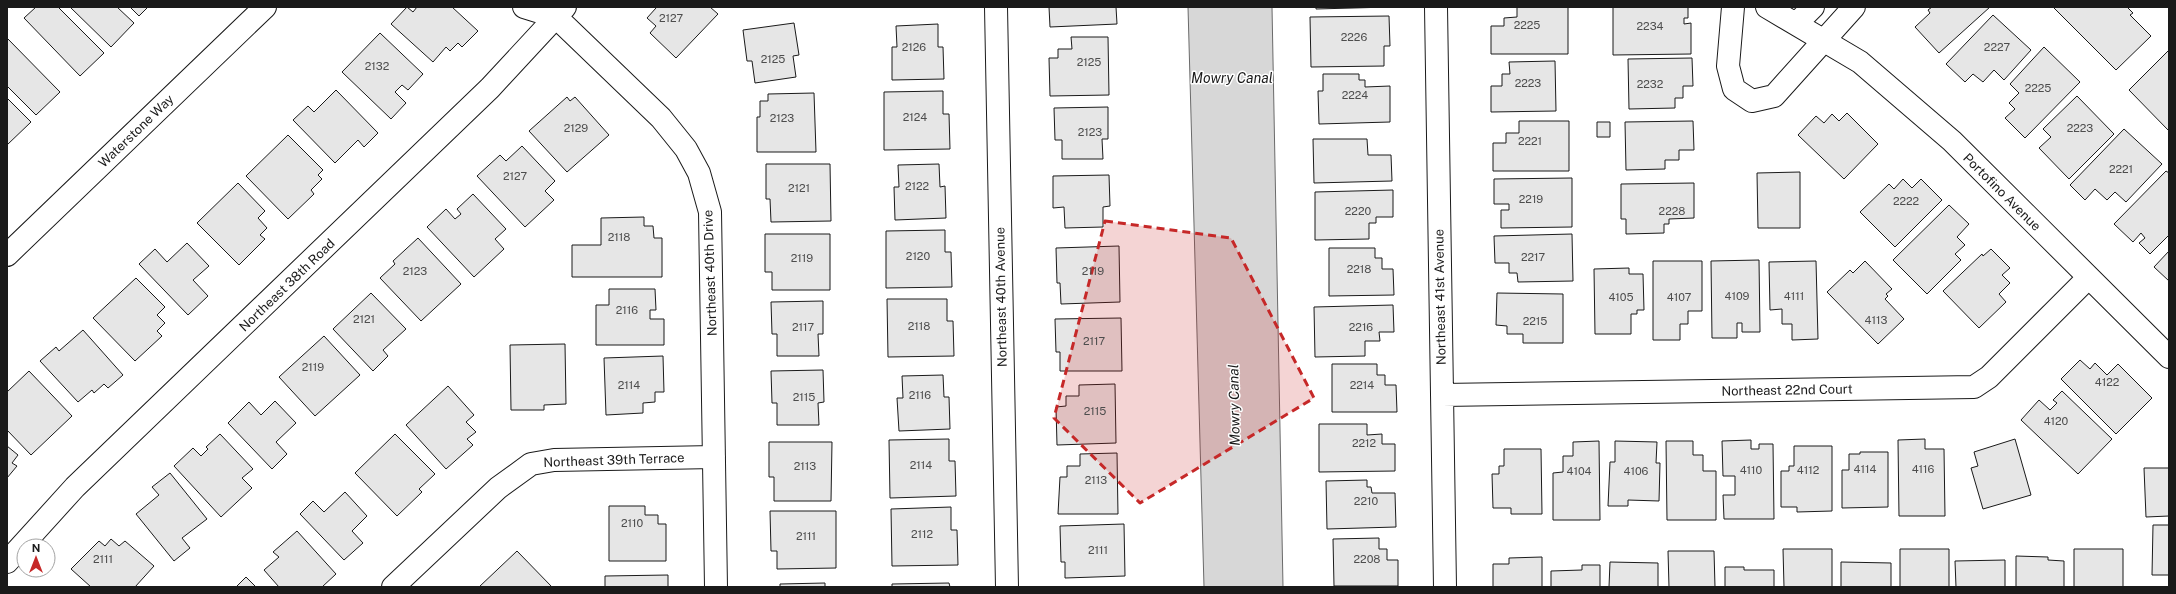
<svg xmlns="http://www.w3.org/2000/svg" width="2176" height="594" viewBox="0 0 2176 594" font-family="'Public Sans',sans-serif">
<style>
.water{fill:#d7d7d7;stroke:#6a6a6a}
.building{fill:#e6e6e6;stroke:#1a1a1a}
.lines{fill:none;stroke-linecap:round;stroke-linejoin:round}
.street-casing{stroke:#1a1a1a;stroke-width:24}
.street{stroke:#fff;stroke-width:22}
.marked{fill:#c62828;fill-opacity:0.2;stroke:#c62828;stroke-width:3;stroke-dasharray:8 5;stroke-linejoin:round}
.labels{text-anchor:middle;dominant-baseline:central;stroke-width:3;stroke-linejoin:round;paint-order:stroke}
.number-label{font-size:11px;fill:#4d4d4d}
.street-label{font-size:13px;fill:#1a1a1a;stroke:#fff}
.water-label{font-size:14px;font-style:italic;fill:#1a1a1a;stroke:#fff}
</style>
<rect width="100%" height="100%" fill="#fff"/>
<path class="water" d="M1188,7H1272L1283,587H1204Z"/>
<path class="building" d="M36,7H58L104,53L80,76L24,18Z
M70,7H117L134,23L111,47Z
M130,7H148L139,16Z
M407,7L413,12L417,7H452L478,31L462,47L458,43L450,51L446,47L433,62L391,24Z
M655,7H710L718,14L676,58L650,33L656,26L647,18L656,8Z
M1049,7H1116L1117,24L1050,27Z
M1316,7H1389L1316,9Z
M1517,7H1568V54H1491V26H1504V18L1517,17Z
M1613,7H1688V18H1684V24L1691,23V54L1613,55Z
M1932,7H1990L1939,53L1915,27L1930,13L1928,10Z
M2053,7H2127L2133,13L2130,15L2151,36L2116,70Z
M1993,15L2031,50L2004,80L1994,70L1983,82L1973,74L1965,82L1946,64Z
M1389,16L1390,46H1384V66L1311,67L1310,17Z
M794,23L799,55L793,56L796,77L755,83L752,61H747L743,30Z
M938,24V47H943L944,79L892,80V47H897L896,26Z
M380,33L423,74L408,90L402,85L395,92L406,103L391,119L342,72Z
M1071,37H1108L1109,95L1050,96L1049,58H1058V49H1072Z
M7,38L60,92L36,115L7,86Z
M2044,47L2080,82L2025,138L2005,118L2015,109L2009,103L2019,93L2010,84Z
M2169,50V131L2129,90Z
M1692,58L1693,86H1683V98H1675V108L1629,109L1628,59Z
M1555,61L1556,111L1491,112V86H1502V74H1510L1509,62Z
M1323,74H1359V80H1365V87L1390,86V122L1319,124L1318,91H1323Z
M336,90L378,133L364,147L358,140L335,163L293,120L308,106L314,112Z
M943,91V114H949L950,149L884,150V92Z
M814,93L816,152H757V117H760V101H768V94Z
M2077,96L2114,134L2069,179L2039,148L2051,137L2043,129Z
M567,97L570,101L575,97L609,135L567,172L529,131Z
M7,98L31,122L7,145Z
M1108,107V139H1102L1103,159H1062V140H1055L1054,108Z
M1847,113L1878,144L1844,179L1798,135L1816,116L1824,123L1832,114L1839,121Z
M1519,121H1569V171H1493V143H1506V133H1519Z
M1693,121L1694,150H1679V160H1665V169L1626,170L1625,122Z
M1597,122H1610V137H1597Z
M2124,129L2162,164L2126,202L2115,192L2107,200L2095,189L2085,200L2070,185Z
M288,135L323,170L318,175L322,179L311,190L314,194L288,219L246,176Z
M1313,139H1367L1368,155H1391L1392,181L1314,183Z
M522,146L555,181L545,191L554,200L525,227L477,176L500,155L506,161Z
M766,164H830L831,221L771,222L770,199H766Z
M939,164L940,187L945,186L946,218L895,220L894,187H899L898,165Z
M2166,171L2169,173V235L2150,254L2139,243L2145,238L2141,233L2133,242L2114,224Z
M1800,172V228H1758L1757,173Z
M1109,175L1110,206L1103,207V227L1065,228L1064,207L1053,208V176Z
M1572,178V227L1501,228V210H1509V204H1494V179Z
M1903,179L1912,188L1921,179L1942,200L1895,247L1860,212L1889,184L1894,189Z
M238,183L265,211L258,218L267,228L260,235L265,239L239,265L197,223Z
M1694,183V218L1669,219V224H1664V233L1626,234V219H1621V184Z
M1393,190V217H1376V223H1369V239L1315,240V192Z
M473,194L506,229L495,239L504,249L474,277L427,227L446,209L455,219L461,214L457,209Z
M1949,205L1969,224L1957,237L1965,245L1955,254L1961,260L1927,294L1893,260Z
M644,217V226H653L654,238H662V277H572V245H601V218Z
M945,230V252H951L952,287L886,288V231Z
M765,234H830V290H772V272H765Z
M1572,234L1573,281L1518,282L1517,273H1509V263H1495L1494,236Z
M418,238L461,284L421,321L380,278L395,264L393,261Z
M187,243L209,266L193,280L208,296L188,315L139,264L155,249L167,262Z
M1119,246L1120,302L1061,304L1060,283H1057L1056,248Z
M1329,248H1375V258H1382V269H1393L1394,295L1329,296Z
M1991,249L2010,268L2002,275L2010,283L1999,294L2006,302L1979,328L1943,291L1982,254L1983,256Z
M2169,251V281L2154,267Z
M1759,260L1760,332H1742V323H1737V338H1712L1711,261Z
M1653,261H1702V311H1688V324H1680V340H1653Z
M1816,261L1818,339L1792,340V324H1782V309L1770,310L1769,262Z
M1865,261L1892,289L1886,294L1888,296L1885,299L1904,319L1878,344L1827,292L1850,270L1853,273Z
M1629,268V274H1643L1644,310H1637V314H1631V334H1595L1594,269Z
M136,278L165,307L157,315L165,323L157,331L162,336L135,361L93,318Z
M609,289H655L656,310H650V319H664V345H596V305H609Z
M371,293L406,329L383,350L388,356L373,371L333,329Z
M1497,293L1563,294V343H1523V334H1507V326L1496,325Z
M887,299H947V321H953L954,356L888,357Z
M823,301V334H818L819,356H777V334H772L771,302Z
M1393,305L1394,332H1379L1380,341H1365V356L1315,357L1314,307Z
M1121,318L1122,371H1060V352H1056L1055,319Z
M83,330L123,375L108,388L104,384L94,393L92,390L78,402L40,361L56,347L59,351Z
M324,336L360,375L315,416L279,377Z
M565,344L566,404L544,405V410H511L510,345Z
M663,356L664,392H655V402L643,403V413L606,415L604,358Z
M2080,360L2090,369L2095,363L2107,375L2118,364L2152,398L2116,434L2061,379Z
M1332,364H1377V375H1385V385H1396L1397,412H1332Z
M823,370L824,402L818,403L819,425H777V403H772L771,371Z
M29,371L72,416L31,455L7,430V392Z
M943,375L944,397H949L950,429L899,431L897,398H903L902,376Z
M1115,384L1116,443L1057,445L1056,407L1066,406V396H1079V385Z
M448,386L474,415L466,422L476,432L467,439L473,445L446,469L406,425Z
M2062,391L2112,439L2078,474L2021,420L2039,400L2050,410L2057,403L2053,400Z
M275,401L296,423L276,442L287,454L272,469L228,423L249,402L261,415Z
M1319,424H1367V435L1382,434V444H1395V471L1319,472Z
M220,434L253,469L242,478L252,488L221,517L174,466L193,448L201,456L208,449L206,447Z
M395,434L435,474L419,489L422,492L397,516L355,473Z
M949,439V461H955L956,496L890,498L889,440Z
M1925,439V449H1944L1945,516H1899L1898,440Z
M2015,439L2031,495L1983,509L1971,468L1978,466L1974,452Z
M1751,440V449H1759V444H1773L1774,519H1724L1723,495H1735V476H1723L1722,441Z
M1599,441L1600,520H1553V473L1563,472V456H1573V442Z
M1615,441L1657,442L1656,463H1660L1659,501L1628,500V506H1608L1610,462H1615Z
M1666,441H1693V455H1703V471H1716V520H1667Z
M769,442H832L831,501H774V477H769Z
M7,446L18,455L12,463L17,466L7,478Z
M1794,446H1832V511L1797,512V507H1781V471H1789V466H1794Z
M1504,449H1541L1542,514H1511V508H1493L1492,474H1499V466H1504Z
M1860,452H1888V507L1842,508V470H1849V454H1860Z
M1117,453L1118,514H1058L1060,477H1067V466H1080V454Z
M2144,468H2169V516L2146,517Z
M170,473L207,519L182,538L190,548L174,561L136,514L159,495L152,487Z
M1367,480V487H1371L1372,493H1395L1396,527L1327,529L1326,481Z
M345,492L367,516L352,531L363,543L344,560L300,514L313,501L324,512Z
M609,506H645V515H658V524H666V561H609Z
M951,507V530H957L958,565L892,566L891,509Z
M770,511H836V568L777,569V551H771Z
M1124,524L1125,576L1065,578V562H1061L1060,526Z
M2153,525H2169V575H2152Z
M297,531L336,574L322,587H279L264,570L279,557L273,552Z
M1379,538V549H1387V560H1398V586H1334L1333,539Z
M111,539L119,546L125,541L154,566L135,587H91L71,569L99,541L105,546Z
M1783,549H1832V587H1784Z
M1900,549H1949V587H1900Z
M2074,549H2123V587H2074Z
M517,551L552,587H479Z
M1668,551H1714L1715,587H1669Z
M2016,556L2048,557V560L2064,561V587H2016Z
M1542,557V587H1493V564H1509V558Z
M2005,560V587H1956L1955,561Z
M1610,562L1658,563V587H1609Z
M1841,562L1891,563V587H1841Z
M1582,565H1600V587H1551V571L1582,570Z
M1725,567H1744V570H1774V587H1725Z
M668,575V587H605V576Z
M246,577L256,587H236Z
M825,583V587H780V584Z
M949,583L950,587H892V584Z"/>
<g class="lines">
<g class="street-casing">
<path id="street" d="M524,7L556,17
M552,7L556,17L661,118L686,149L699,173L710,212L716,587
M996,7L1007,587
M1436,7L1445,587
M1733,7L1728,66L1734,89L1752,101L1774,96L1854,7
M1767,7L1860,62L1952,141L2169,357
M1796,24L1813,7
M7,255L265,7
M1442,395L1974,387L1989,377L2088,278
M7,562L75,487L490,88L565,7
M393,587L498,488L531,464L554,460L714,457"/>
</g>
<use href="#street" class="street"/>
</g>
<path class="marked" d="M1105,221L1231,238L1314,398L1140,503L1054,418Z"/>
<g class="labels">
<g class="number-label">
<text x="671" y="18">2127</text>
<text x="1527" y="25">2225</text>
<text x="1650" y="26">2234</text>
<text x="1354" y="37">2226</text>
<text x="914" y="47">2126</text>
<text x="1997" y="47">2227</text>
<text x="773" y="59">2125</text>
<text x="1089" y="62">2125</text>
<text x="377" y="66">2132</text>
<text x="1528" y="83">2223</text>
<text x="1650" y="84">2232</text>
<text x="2038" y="88">2225</text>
<text x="1355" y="95">2224</text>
<text x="915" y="117">2124</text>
<text x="782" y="118">2123</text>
<text x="576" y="128">2129</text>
<text x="2080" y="128">2223</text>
<text x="1090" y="132">2123</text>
<text x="1530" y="141">2221</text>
<text x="2121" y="169">2221</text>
<text x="515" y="176">2127</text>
<text x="917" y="186">2122</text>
<text x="799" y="188">2121</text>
<text x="1531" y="199">2219</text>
<text x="1906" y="201">2222</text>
<text x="1358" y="211">2220</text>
<text x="1672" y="211">2228</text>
<text x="619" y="237">2118</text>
<text x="918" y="256">2120</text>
<text x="1533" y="257">2217</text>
<text x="802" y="258">2119</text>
<text x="1359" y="269">2218</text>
<text x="415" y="271">2123</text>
<text x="1093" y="271">2119</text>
<text x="1737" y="296">4109</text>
<text x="1794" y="296">4111</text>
<text x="1621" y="297">4105</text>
<text x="1679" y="297">4107</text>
<text x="627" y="310">2116</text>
<text x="364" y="319">2121</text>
<text x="1876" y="320">4113</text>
<text x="1535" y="321">2215</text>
<text x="919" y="326">2118</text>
<text x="803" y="327">2117</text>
<text x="1361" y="327">2216</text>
<text x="1094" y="341">2117</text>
<text x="313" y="367">2119</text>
<text x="2107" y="382">4122</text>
<text x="629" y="385">2114</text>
<text x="1362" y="385">2214</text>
<text x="920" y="395">2116</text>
<text x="804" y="397">2115</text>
<text x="1095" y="411">2115</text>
<text x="2056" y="421">4120</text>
<text x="1364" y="443">2212</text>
<text x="921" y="465">2114</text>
<text x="805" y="466">2113</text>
<text x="1865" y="469">4114</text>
<text x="1923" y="469">4116</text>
<text x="1751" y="470">4110</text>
<text x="1808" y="470">4112</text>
<text x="1579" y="471">4104</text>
<text x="1636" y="471">4106</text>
<text x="1096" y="480">2113</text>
<text x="1366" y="501">2210</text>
<text x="632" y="523">2110</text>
<text x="922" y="534">2112</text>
<text x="806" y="536">2111</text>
<text x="1098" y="550">2111</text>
<text x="103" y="559">2111</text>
<text x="1367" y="559">2208</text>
</g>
<g class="street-label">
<text transform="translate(136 131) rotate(-44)">Waterstone Way</text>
<text transform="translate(2002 192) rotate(45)">Portofino Avenue</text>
<text transform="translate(710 273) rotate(-92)">Northeast 40th Drive</text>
<text transform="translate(287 285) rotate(-44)">Northeast 38th Road</text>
<text transform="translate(1001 297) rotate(-91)">Northeast 40th Avenue</text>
<text transform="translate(1440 297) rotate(-91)">Northeast 41st Avenue</text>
<text transform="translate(1787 390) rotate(-1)">Northeast 22nd Court</text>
<text transform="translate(614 460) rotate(-2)">Northeast 39th Terrace</text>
</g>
<g class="water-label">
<text x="1232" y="78">Mowry Canal</text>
<text transform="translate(1234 405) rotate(-91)">Mowry Canal</text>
</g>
</g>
<rect width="2176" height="594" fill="none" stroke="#1a1a1a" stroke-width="16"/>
<g transform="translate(36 558)"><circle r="19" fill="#ffffff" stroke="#a3a3a3"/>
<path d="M0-3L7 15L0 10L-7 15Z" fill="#c62828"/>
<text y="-6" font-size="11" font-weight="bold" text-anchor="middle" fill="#1a1a1a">N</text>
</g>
</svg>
